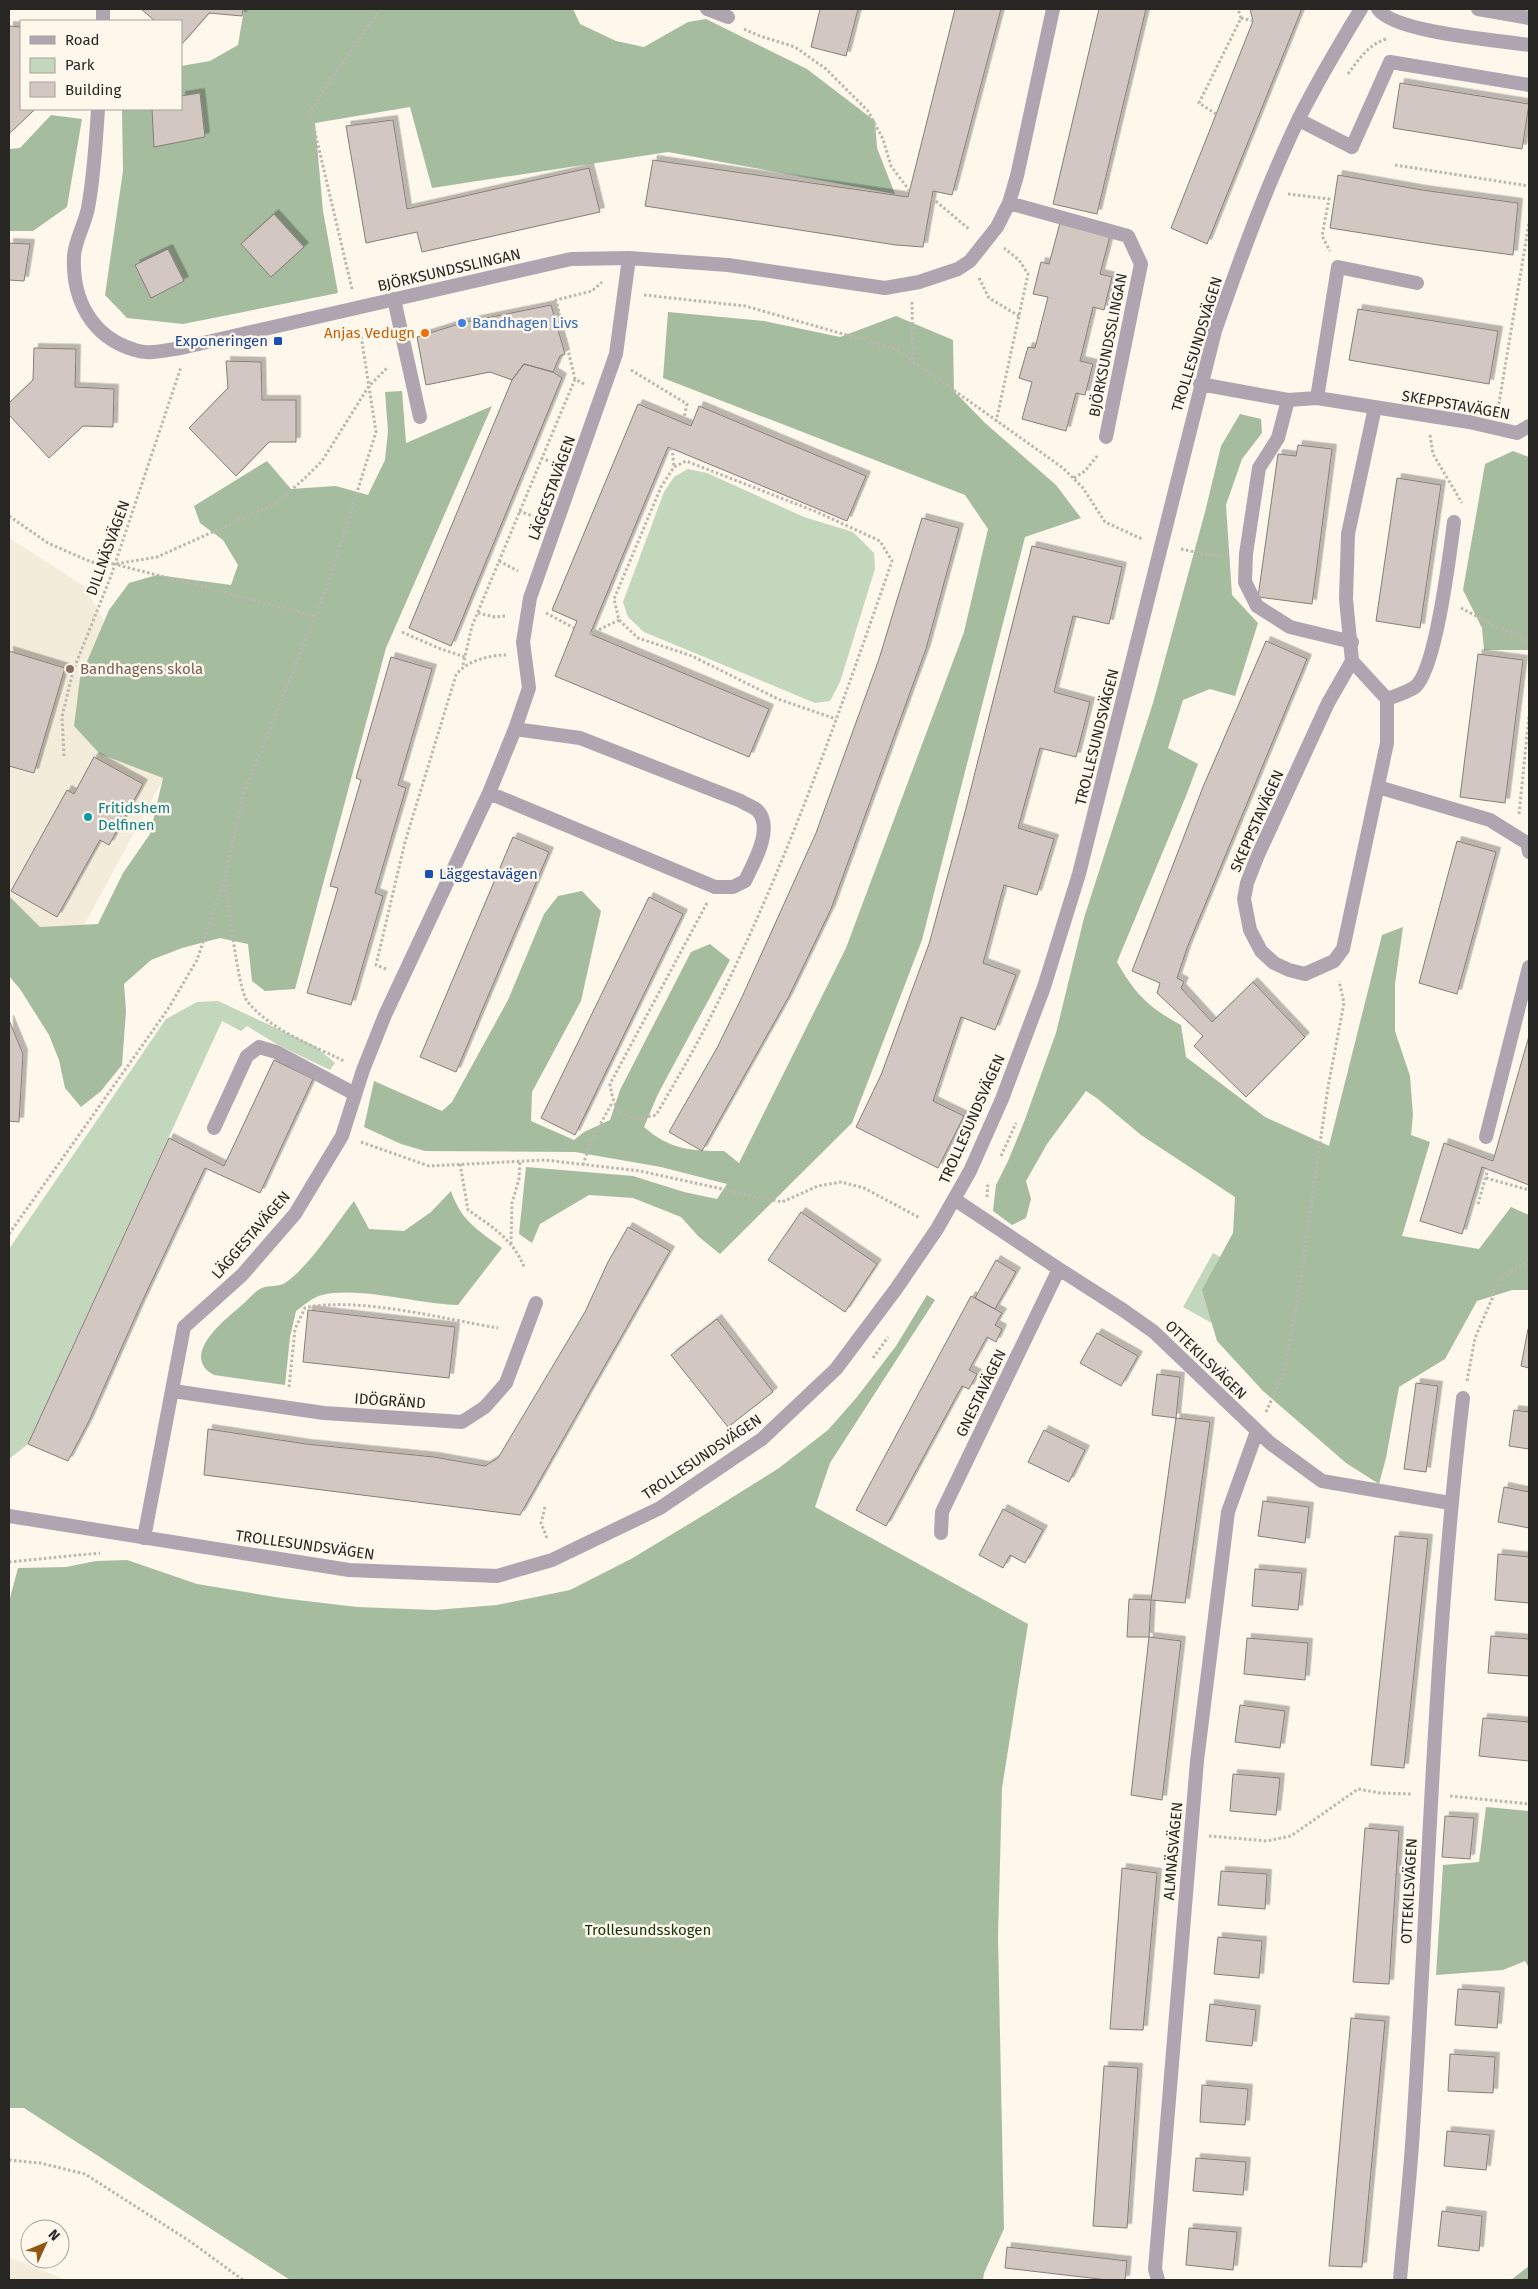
<svg xmlns="http://www.w3.org/2000/svg" width="1538" height="2289" viewBox="0 0 1538 2289" font-family="'Fira Sans',sans-serif">
<style>
.built{fill:#f4ecda}
.green{fill:#c2d7bc}
.forest{fill:#a6bc9f}
.building{fill:#d2c7c1;stroke:#877d77;filter:url(#shadow)}
.lines{fill:none;stroke-linecap:round;stroke-linejoin:round}
.path{stroke:#bbb6ae;stroke-width:3;stroke-dasharray:2.5 2.5;stroke-linecap:butt}
.service{stroke:#afa5b1;stroke-width:14}
.minor{stroke:#afa5b1;stroke-width:14}
.tertiary{stroke:#afa5b1;stroke-width:14}
.shop-dot{fill:#3f7fe0;stroke:#fdf7ec;stroke-width:2}
.food-dot{fill:#e8710a;stroke:#fdf7ec;stroke-width:2}
.transit-dot{fill:#1a4fb4;stroke:#fdf7ec;stroke-width:2}
.education-dot{fill:#8d6e63;stroke:#fdf7ec;stroke-width:2}
.culture-dot{fill:#0f9aa8;stroke:#fdf7ec;stroke-width:2}
.labels{text-anchor:middle;dominant-baseline:central;stroke-width:5;stroke-linejoin:round;paint-order:stroke}
.street-label{font-size:15px;fill:#272622;stroke:#fdf7ec}
.shop-label{font-size:15px;fill:#366cbe;stroke:#fdf7ec;text-anchor:start}
.food-label{font-size:15px;fill:#c56008;stroke:#fdf7ec;text-anchor:end}
.transit-label{font-size:15px;fill:#164399;stroke:#fdf7ec;text-anchor:end}
.education-label{font-size:15px;fill:#785e54;stroke:#fdf7ec;text-anchor:start}
.culture-label{font-size:15px;fill:#0d838f;stroke:#fdf7ec;text-anchor:start}
.park-label{font-size:15px;fill:#143308;stroke:#fdf7ec}
</style>
<defs>
<filter id="shadow"><feDropShadow dx="4.5" dy="-4.5" stdDeviation="0" flood-color="#0004"/></filter>
</defs>
<rect width="100%" height="100%" fill="#fdf7ec"/>
<path class="built" d="M9,538L84,586L178,751L74,944L9,919Z
M9,2257L66,2280H9Z"/>
<path class="green" d="M688,469L707,473L804,517L853,532L874,553L875,569L840,682L830,701L815,703L644,632L628,617L623,602L664,492L674,477Z
M218,1001L315,1046L335,1063L330,1070L278,1045L247,1026L241,1031L222,1021L28,1444L9,1459V1249L166,1019L197,1002Z
M1213,1253L1256,1277L1226,1331L1183,1307Z"/>
<path class="forest" d="M244,9H573L580,24L616,41L644,47L688,22L706,19L807,69L875,121L877,148L895,194L668,152L432,188L410,107L315,123L323,211L338,293L183,324L127,318L105,295L123,171L122,109H181V66L210,61L238,45Z
M51,115L82,119L67,207L33,231H9V149L20,148Z
M668,312L764,321L840,337L896,316L953,340L954,391L985,423L1056,485L1081,518L1025,537L922,940L852,1123L720,1254L699,1237L681,1217L633,1198L589,1195L540,1224L532,1243L519,1234L526,1167L633,1176L684,1192L717,1199L727,1184L661,1167L575,1152L425,1151L401,1144L364,1127L374,1081L442,1111L452,1102L508,1000L544,914L558,896L582,891L601,911L581,1001L532,1092L531,1121L574,1140L584,1132L610,1120L620,1090L691,952L710,944L730,960L658,1094L644,1127C670,1150 692,1151 724,1151L739,1163L846,948L964,632L988,529L965,495L663,378Z
M402,391L406,443L492,406L386,648L295,989L265,991L252,981L248,944L220,938L182,948L151,960L124,984L126,1011L122,1065L101,1091L81,1107L65,1088L59,1060L49,1035L20,989L9,976V896L40,927L98,924L123,873L150,834L163,778L100,754L74,726L80,678L109,610L129,583L157,575L231,585L238,565L223,540L200,523L194,506L267,461L291,489L336,486L368,495L385,460L388,431L385,392Z
M1240,414L1261,419L1262,433L1242,459L1226,505L1232,595L1258,623L1235,696L1210,689L1183,700L1168,748L1198,764L1186,796L1117,962C1135,994 1148,1007 1181,1025L1186,1057L1265,1117L1329,1146L1382,935L1403,927L1395,984V1031L1410,1076L1413,1115L1411,1135L1430,1142L1402,1236L1479,1249L1511,1207L1529,1215V1290H1512L1477,1301L1445,1359L1399,1387L1386,1458L1379,1484L1346,1463L1263,1391L1217,1341L1202,1290L1233,1233L1235,1197L1141,1135L1098,1099L1086,1091L1047,1144L1026,1181L1031,1199L1026,1218L1012,1225L993,1211L996,1185L1008,1161L1024,1122L1056,1033L1084,918L1153,703L1205,512L1221,446Z
M1513,451L1529,457V650H1484L1482,628L1463,590L1485,464Z
M451,1191C461,1221 478,1230 502,1248L458,1305C418,1304 358,1286 322,1295C313,1297 303,1306 296,1311L290,1337L285,1385L214,1375C179,1356 224,1320 242,1305C248,1300 255,1291 262,1288C269,1285 279,1287 285,1283C310,1266 335,1225 354,1201L369,1229L404,1231L431,1212Z
M927,1295L935,1300L830,1463L815,1507L1028,1624L1002,1788L998,1937L1004,2229L984,2273L983,2280H290L24,2108H9V1602L18,1568L66,1567L96,1561L127,1560L197,1584L281,1598L357,1607L435,1610L497,1605L570,1590L631,1559L712,1510L779,1468L828,1430L857,1397L896,1346Z
M1486,1807L1529,1811V1968L1525,1961L1503,1970L1436,1975L1443,1865L1479,1862Z
M1529,2266V2280H1511Z"/>
<path class="building" d="M141,9H243L242,16L209,13L181,45V21H155Z
M820,9H858L846,56L811,47Z
M955,9H1001L952,195L933,191L923,247L896,245L645,206L653,160L908,197Z
M1099,9H1146L1097,214L1053,204Z
M1250,9H1300L1301,11L1207,244L1171,228L1253,21Z
M9,26L21,27V109H35L9,134Z
M1400,83L1529,104L1522,149L1393,128Z
M200,93L205,137L154,147L152,109H181V96Z
M393,120L407,209L589,168L600,212L422,252L417,232L366,243L346,126Z
M1338,175L1422,190L1518,203L1513,255L1438,245L1330,228Z
M274,214L304,247L271,277L241,244Z
M1060,223L1110,236L1100,274L1112,277L1104,310L1093,307L1080,361L1093,364L1085,395L1076,393L1066,431L1022,419L1032,382L1019,378L1028,347L1035,348L1048,297L1033,294L1041,262L1049,264Z
M9,243L30,244L24,281L9,280Z
M168,249L184,281L151,298L135,265Z
M551,305L565,354L560,356L553,372L524,364L512,380L490,372L426,385L417,337L462,323Z
M1358,309L1498,331L1489,384L1349,360Z
M34,348L76,349L75,387L114,389L113,427L83,426L49,458L9,415V403L33,380Z
M226,361L261,362L262,400H296V442H269L236,476L189,428L228,388Z
M524,364L553,372L562,378L451,646L409,628L512,380Z
M638,404L691,426L699,406L866,476L847,521L668,447L590,634L769,709L749,757L555,676L577,621L552,610Z
M1298,445L1332,449L1312,604L1258,597L1278,454L1296,456Z
M1397,478L1441,485L1420,628L1376,621Z
M922,518L959,528L926,649L831,909L788,998L702,1151L669,1132L717,1048L742,997L816,833L879,659Z
M1032,546L1122,567L1109,624L1073,616L1054,692L1090,702L1076,757L1040,748L1018,828L1054,839L1037,895L1004,885L983,963L1016,975L995,1030L961,1017L933,1101L964,1116L938,1168L856,1127L881,1075L929,944L965,812Z
M1266,641L1307,659L1187,948L1177,978L1184,982L1181,988L1212,1022L1253,982L1305,1037L1246,1097L1194,1046L1203,1036L1157,993L1160,983L1132,971L1203,787Z
M9,651L65,668L34,773L9,766Z
M1478,654L1523,660L1505,803L1460,797Z
M391,657L432,669L398,785L406,788L375,893L383,896L351,1005L307,993L338,888L330,886L361,780L356,778Z
M94,757L143,784L109,845L100,840L57,917L11,891L67,790L74,794Z
M513,837L549,852L456,1072L420,1057Z
M1457,841L1496,852L1457,994L1419,983Z
M649,897L683,914L575,1135L541,1118Z
M9,1020L23,1054L19,1122L9,1121Z
M1529,1036V1185L1482,1167L1462,1234L1420,1221L1444,1143L1493,1161Z
M274,1060L313,1079L260,1193L205,1168L141,1304L89,1421L68,1461L28,1444L169,1138L224,1166Z
M801,1212L877,1264L845,1312L768,1260Z
M628,1227L670,1251L520,1515L204,1475L208,1429L306,1444L434,1457L485,1466L498,1458L585,1312L608,1262Z
M996,1260L1016,1272L995,1309L975,1298Z
M971,1296L1002,1313L995,1325L1002,1329L996,1342L987,1337L969,1370L977,1374L969,1389L962,1386L886,1526L856,1510Z
M308,1310L455,1327L449,1378L303,1362Z
M717,1319L773,1392L728,1427L671,1355Z
M1528,1329H1529V1368L1521,1366Z
M1097,1333L1138,1356L1121,1386L1080,1363Z
M1157,1374L1180,1377L1176,1418L1152,1415Z
M1416,1383L1438,1386L1426,1472L1404,1469Z
M1514,1410L1529,1412V1449L1509,1446Z
M1176,1418L1210,1422L1185,1603L1151,1600Z
M1044,1430L1085,1450L1069,1482L1028,1462Z
M1504,1487L1529,1492V1528L1498,1522Z
M1263,1501L1309,1507L1305,1543L1258,1536Z
M1003,1509L1043,1530L1025,1563L1010,1555L1003,1568L979,1555Z
M1395,1536L1428,1539L1404,1768L1371,1765Z
M1498,1554L1529,1557V1603L1495,1600Z
M1255,1569L1302,1573L1298,1610L1252,1606Z
M1129,1599L1151,1600L1149,1637H1127Z
M1491,1636L1529,1639V1676L1488,1673Z
M1149,1637L1181,1641L1162,1800L1131,1795Z
M1247,1638L1308,1643L1305,1680L1244,1674Z
M1240,1705L1285,1711L1280,1748L1235,1742Z
M1483,1718L1529,1722V1761L1479,1756Z
M1233,1774L1280,1778L1276,1815L1230,1811Z
M1445,1816L1474,1818L1470,1859L1442,1857Z
M1365,1828L1399,1831L1389,1984L1353,1982Z
M1122,1868L1157,1873L1143,2030L1110,2029Z
M1221,1871L1267,1874L1265,1909L1218,1905Z
M1218,1937L1262,1941L1259,1978L1214,1974Z
M1458,1989L1500,1992L1497,2028L1455,2025Z
M1210,2004L1256,2010L1252,2046L1206,2041Z
M1351,2018L1385,2021L1362,2267L1329,2266Z
M1450,2054L1495,2057L1493,2093L1448,2091Z
M1104,2066L1138,2068L1127,2228L1093,2226Z
M1202,2085L1248,2089L1245,2125L1200,2122Z
M1447,2131L1490,2135L1486,2170L1444,2166Z
M1196,2158L1246,2162L1243,2195L1193,2191Z
M1442,2211L1482,2216L1479,2251L1438,2246Z
M1189,2228L1237,2232L1233,2270L1186,2265Z
M1007,2247L1127,2261L1125,2280H1108L1005,2268Z"/>
<g class="lines">
<path class="path" d="M1241,18L1253,21
M744,29L760,36L795,47L826,69L868,111L883,139L891,166L909,190
M1348,74C1359,59 1368,45 1386,39
M1216,114L1199,103L1241,18L1238,9
M1395,165L1529,186
M1288,194L1329,199L1322,236L1330,251
M932,198L969,229
M979,278L989,298L1019,316
M352,289L310,111L380,9
M644,295L745,306L896,349L1063,468L1083,488L1105,522L1142,539
M912,302L913,361
M631,370L687,404L683,423
M584,384L575,379L556,300L592,291L602,282
M1498,409L1529,223
M996,422L1028,274L1019,260L1004,248
M1430,435L1433,454L1462,503
M672,448L674,467
M541,458L557,464
M1074,478L1085,471L1098,455
M519,511L538,518
M9,516L48,543L91,562L115,564L157,557L275,504L305,478L322,461L369,386L388,367
M1181,549L1209,555L1227,554
M499,561L518,571
M118,565L315,616
M1461,608L1497,627L1521,637L1529,647
M478,613L495,617L506,616
M546,613L574,628
M402,632L438,648L465,657
M590,634L619,620
M463,665L472,626L575,379
M64,756L62,717L73,671L111,576L181,367
M1519,814L1529,715
M225,880C228,900 238,989 247,1001C270,1030 312,1045 344,1061
M707,903L610,1084C614,1115 626,1123 656,1115C674,1084 692,1054 708,1022C783,875 838,717 892,561L880,541L817,512L686,461L674,467L661,487L614,599L619,620L638,638L692,656L778,699L836,719
M386,969L376,965L405,842L456,675C466,661 489,655 506,655
M361,1142L429,1166L545,1160L640,1171L782,1202L818,1186L841,1182L864,1188L920,1218
M1001,1156L1016,1123
M460,1164L468,1210C490,1225 514,1240 524,1267
M583,1165L591,1141L612,1103
M1486,1178L1529,1190
M987,1197L988,1182
M1478,1204L1488,1169
M9,1234L168,1009L197,960L225,877L244,793L328,584L376,432L360,329
M511,1244L512,1203L519,1179L520,1161
M873,1358L888,1337
M1467,1381L1475,1338L1501,1278L1529,1261
M289,1387L295,1329L305,1308C356,1296 444,1319 498,1328
M1266,1412L1284,1372L1299,1291L1328,1087L1344,1003L1339,981
M545,1507L541,1523L547,1538
M9,1562L100,1553
M1450,1796L1529,1804
M1209,1836L1267,1841L1291,1836L1358,1789L1380,1793L1412,1794
M9,2160L40,2163L85,2174L191,2242L243,2280"/>
<path class="service" d="M1299,120L1352,147
M394,299L420,417
M1317,398L1338,267L1417,283
M1288,400L1278,438L1259,468L1246,554L1245,582L1257,606L1290,627L1352,642
M214,1128L247,1056L259,1047L276,1052L355,1094"/>
<path class="minor" d="M707,9L728,17
M103,21V9
M98,109C96,141 94,176 88,208C85,224 75,240 74,256C72,299 91,337 135,350C149,355 167,350 181,348L571,259L629,258L728,265L885,288L919,282L958,269L970,261L997,227L1009,203L1017,176L1053,9
M1352,147L1390,62L1529,85
M1009,203L1128,236L1141,264L1106,437
M1200,384L1288,400L1317,398L1469,422L1517,433L1529,426
M1352,661L1387,699V743L1343,949L1334,961L1305,974L1289,970L1274,963L1261,951L1250,930L1244,899L1247,883L1258,855L1328,703L1352,661L1346,599L1348,534L1375,407
M1387,699C1395,696 1408,692 1415,687C1436,670 1450,552 1454,522
M1378,787L1490,820L1527,843L1529,852
M489,793L715,887H733L745,881C753,864 774,829 758,811C754,807 745,804 741,801L580,738L515,729
M1486,1137L1529,967
M954,1199L1059,1269L1123,1310L1154,1332L1270,1443L1322,1481L1450,1503
M173,1391L324,1413L462,1422L485,1407L506,1383L536,1303
M9,1516L349,1570L497,1576L552,1560L660,1508L762,1439L836,1369L896,1289L937,1229L970,1171L1002,1099L1044,987L1079,874L1215,331C1240,259 1266,187 1299,118C1318,81 1339,45 1361,9
M941,1533L942,1512L1059,1269
M144,1538L184,1327L242,1275L295,1214L342,1136L363,1070L385,1015L489,793L515,729L529,688L523,642L530,598L616,354L629,258
M1158,2280L1155,2269L1197,1761L1228,1512L1257,1431
M1400,2280C1404,2230 1410,2180 1413,2130C1429,1886 1434,1641 1463,1398"/>
<path class="tertiary" d="M1378,9C1395,33 1498,40 1529,45
M1478,9L1529,18"/>
</g>
<circle class="shop-dot" cx="462" cy="323" r="5"/>
<circle class="food-dot" cx="425" cy="333" r="5"/>
<g class="transit-dot">
<rect x="273" y="336" width="10" height="10" rx="2.5"/>
<rect x="424" y="869" width="10" height="10" rx="2.5"/>
</g>
<circle class="education-dot" cx="70" cy="669" r="5"/>
<circle class="culture-dot" cx="88" cy="817" r="5"/>
<g class="labels">
<g class="street-label">
<text transform="translate(449 270) rotate(-13)">BJÖRKSUNDSSLINGAN</text>
<text transform="translate(1197 344) rotate(-73)">TROLLESUNDSVÄGEN</text>
<text transform="translate(1108 345) rotate(-79)">BJÖRKSUNDSSLINGAN</text>
<text transform="translate(1456 405) rotate(10)">SKEPPSTAVÄGEN</text>
<text transform="translate(552 488) rotate(-70)">LÄGGESTAVÄGEN</text>
<text transform="translate(108 548) rotate(-70)">DILLNÄSVÄGEN</text>
<text transform="translate(1097 737) rotate(-76)">TROLLESUNDSVÄGEN</text>
<text transform="translate(1257 821) rotate(-66)">SKEPPSTAVÄGEN</text>
<text transform="translate(972 1119) rotate(-66)">TROLLESUNDSVÄGEN</text>
<text transform="translate(251 1235) rotate(-49)">LÄGGESTAVÄGEN</text>
<text transform="translate(1206 1360) rotate(44)">OTTEKILSVÄGEN</text>
<text transform="translate(981 1393) rotate(-64)">GNESTAVÄGEN</text>
<text transform="translate(390 1401) rotate(4)">IDÖGRÄND</text>
<text transform="translate(702 1457) rotate(-34)">TROLLESUNDSVÄGEN</text>
<text transform="translate(305 1545) rotate(8)">TROLLESUNDSVÄGEN</text>
<text transform="translate(1173 1851) rotate(-85)">ALMNÄSVÄGEN</text>
<text transform="translate(1409 1891) rotate(-87)">OTTEKILSVÄGEN</text>
</g>
<g class="shop-label">
<text x="472" y="323">Bandhagen Livs</text>
</g>
<g class="food-label">
<text x="415" y="333">Anjas Vedugn</text>
</g>
<g class="transit-label">
<text x="268" y="341">Exponeringen</text>
<text x="439" y="874" text-anchor="start">Läggestavägen</text>
</g>
<g class="education-label">
<text x="80" y="669">Bandhagens skola</text>
</g>
<g class="culture-label">
<text x="98" y="808">Fritidshem<tspan x="98" dy="17">Delfinen</tspan></text>
</g>
<g class="park-label">
<text x="648" y="1930">Trollesundsskogen</text>
</g>
</g>
<rect width="1538" height="2289" fill="none" stroke="#272622" stroke-width="20"/>
<rect x="20" y="20" width="162" height="90" fill="#fdf7ec" stroke="#a7a39b"/>
<rect x="30" y="36" width="25" height="8" fill="#afa5b1" stroke="#a7a39b"/>
<text x="65" y="45" font-size="15" fill="#272622">Road</text>
<rect x="30" y="58" width="25" height="15" fill="#c2d7bc" stroke="#a7a39b"/>
<text x="65" y="70" font-size="15" fill="#272622">Park</text>
<rect x="30" y="82" width="25" height="15" fill="#d2c7c1" stroke="#a7a39b"/>
<text x="65" y="95" font-size="15" fill="#272622">Building</text>
<g transform="translate(45 2244) rotate(46)"><circle r="24" fill="#fdf7ec" stroke="#a7a39b"/>
<path d="M0-4L9 19L0 12L-9 19Z" fill="#905613"/>
<text y="-8" font-size="14" font-weight="bold" text-anchor="middle" fill="#272622">N</text>
</g>
</svg>
